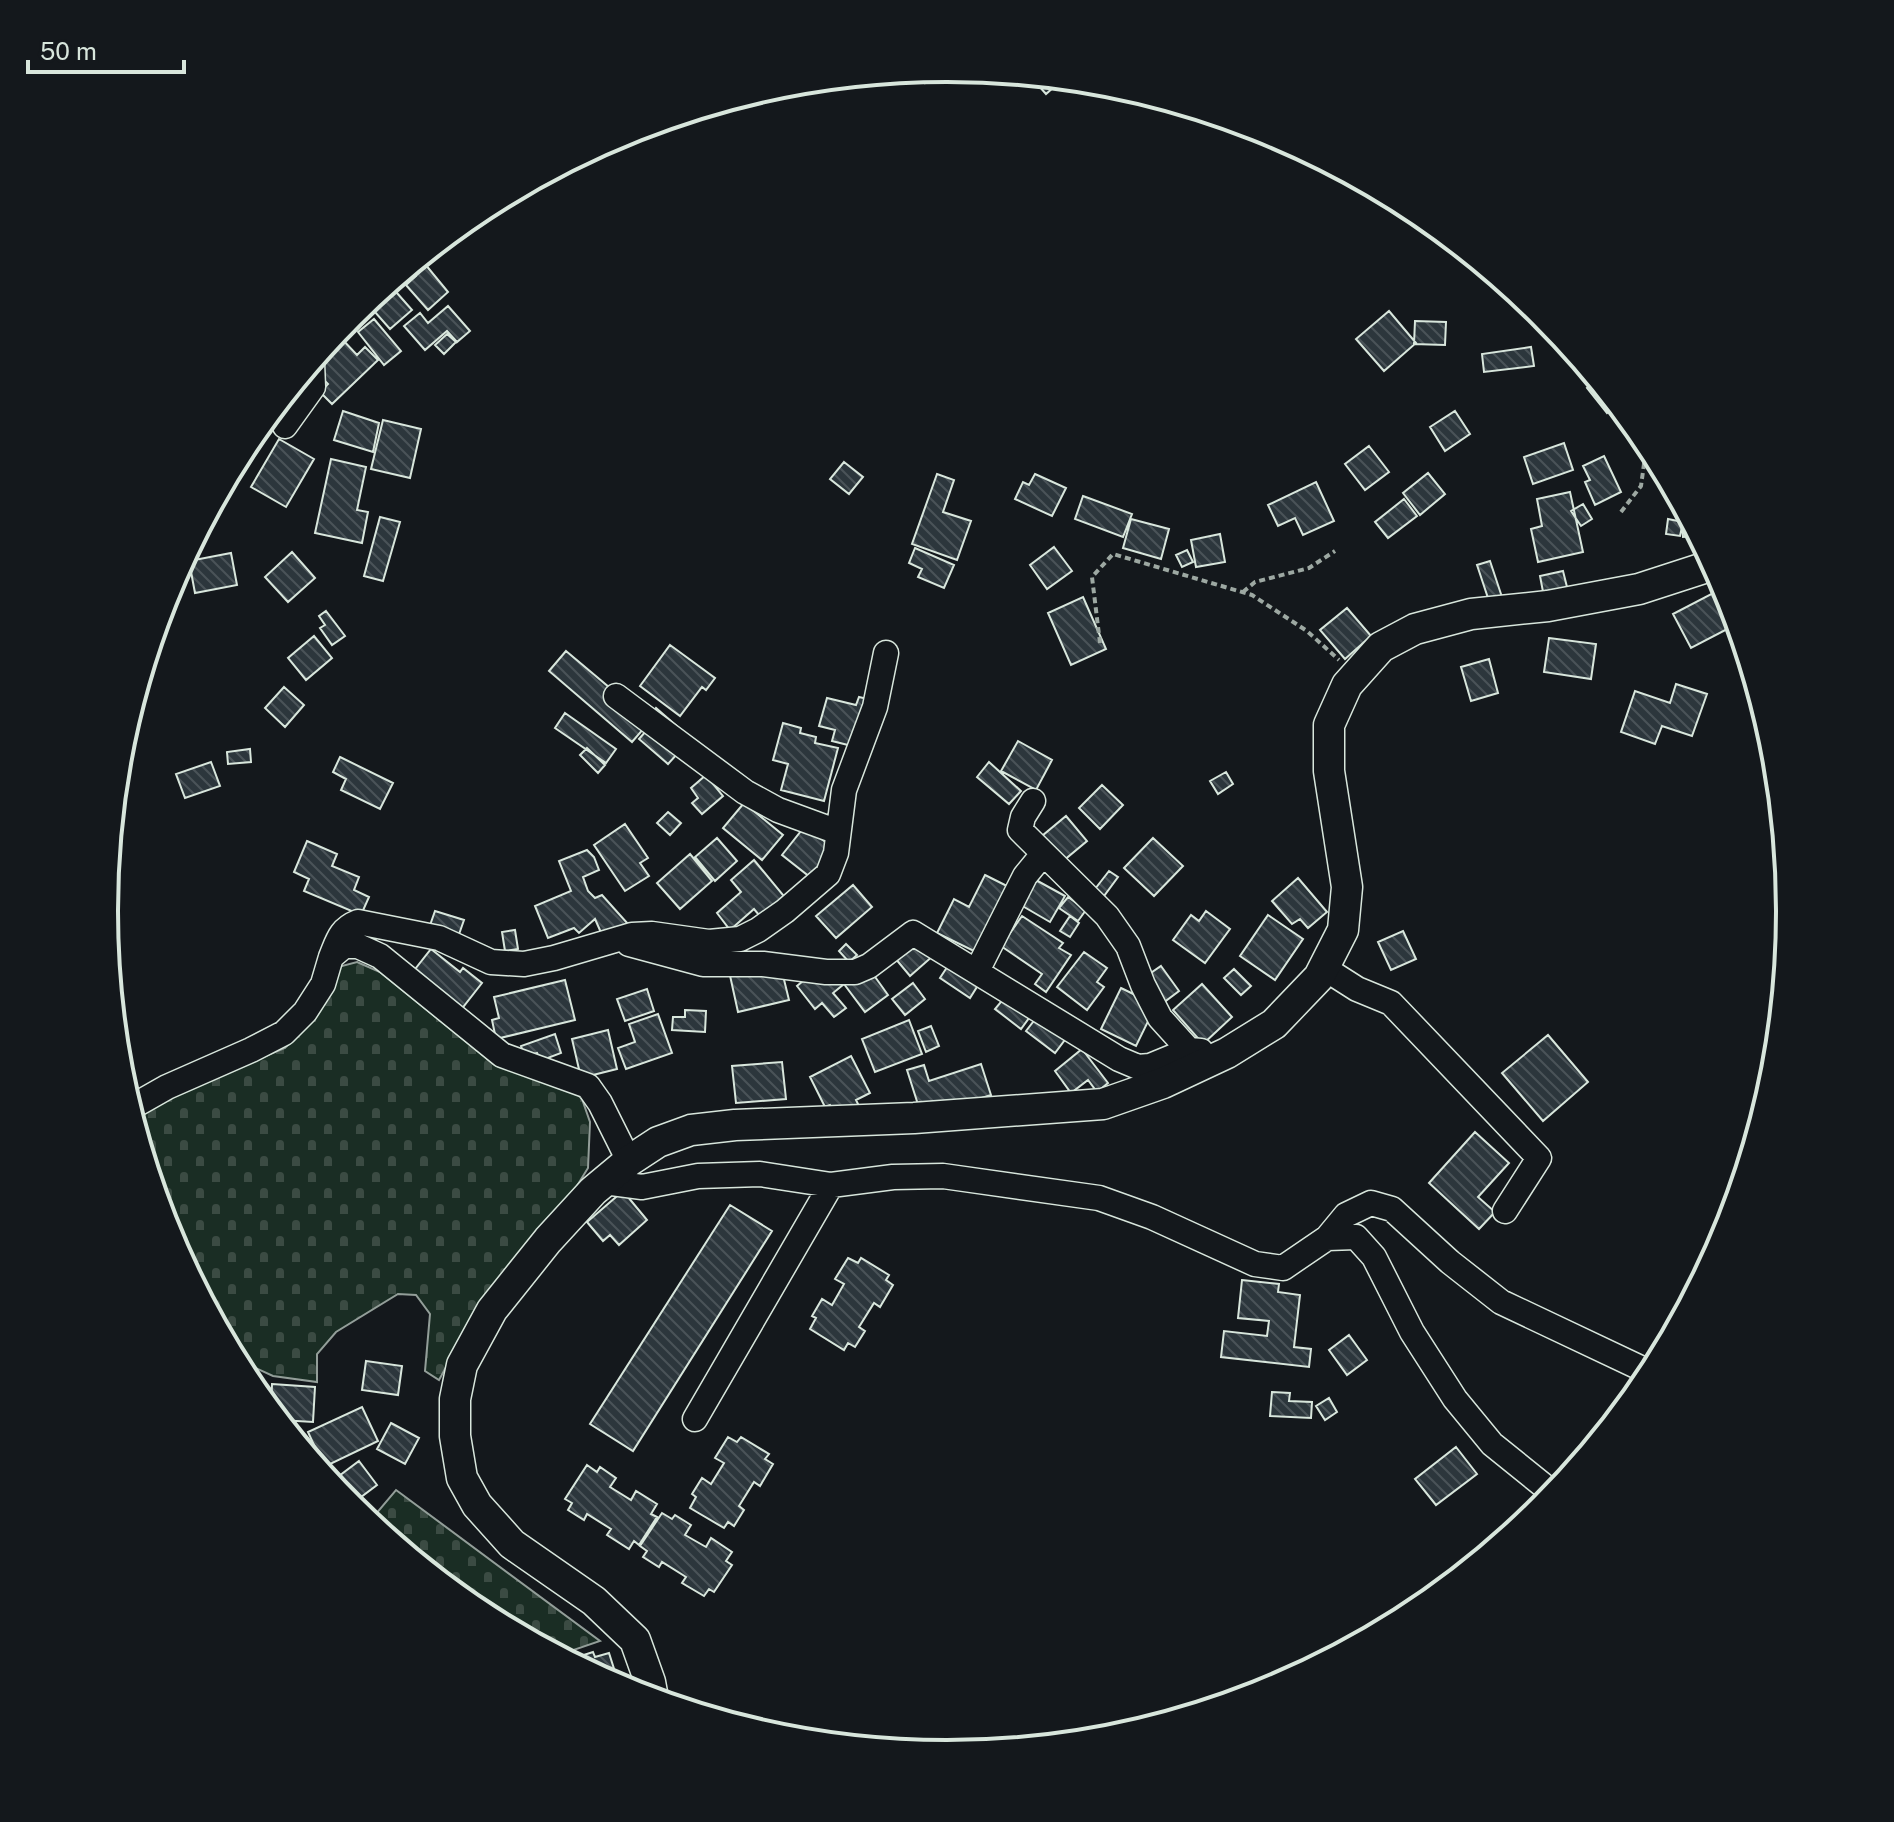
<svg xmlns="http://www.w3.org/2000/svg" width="1894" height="1822" viewBox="0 0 1894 1822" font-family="'Public Sans',sans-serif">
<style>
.cemetery{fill:url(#cemetery-stones);stroke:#939e99;stroke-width:2}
.building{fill:url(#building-back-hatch);stroke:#d8e6dc;stroke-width:2}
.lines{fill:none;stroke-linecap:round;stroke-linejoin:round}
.minor-casing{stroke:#d8e6dc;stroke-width:27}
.major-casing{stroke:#d8e6dc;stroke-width:33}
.path{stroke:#9da8a2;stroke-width:4;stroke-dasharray:6 4;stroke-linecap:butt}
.minor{stroke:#14181c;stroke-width:24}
.major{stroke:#14181c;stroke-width:30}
.rim{fill:none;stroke:#d8e6dc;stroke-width:4}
</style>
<defs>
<pattern id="cemetery-stones" width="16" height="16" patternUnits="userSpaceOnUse" patternTransform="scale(2)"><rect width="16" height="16" fill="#1a2d24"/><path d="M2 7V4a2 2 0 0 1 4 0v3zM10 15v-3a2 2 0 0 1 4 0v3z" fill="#3b4b43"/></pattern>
<pattern id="building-back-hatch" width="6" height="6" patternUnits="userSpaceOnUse" patternTransform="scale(2)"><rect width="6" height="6" fill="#2c363c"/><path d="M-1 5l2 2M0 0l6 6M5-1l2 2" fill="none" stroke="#4a5358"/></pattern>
</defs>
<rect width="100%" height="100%" fill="#14181c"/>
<path class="cemetery" d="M357,962L380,972L495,1065L537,1078L567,1084L582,1099L590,1122L588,1168L567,1202L469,1325L439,1380L425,1371L430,1314L416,1295L398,1294L336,1332L317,1354V1382L273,1376L234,1358L168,1233L142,1146L144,1137L137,1121L144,1107L285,1048L307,1027L338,967Z
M396,1490L600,1641L559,1655L478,1612L369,1522Z"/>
<path class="building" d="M942,68L925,83L916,71Z
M1030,76L1063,79L1046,94Z
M1442,232L1472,256L1438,240Z
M420,258L448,292L428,310L406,285L416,276L409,268Z
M389,284L412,310L390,329L366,302Z
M366,304L372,310L356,324L350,317Z
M448,306L470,331L457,342L447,331L425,350L404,326L420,313L428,323Z
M1389,311L1416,343L1384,371L1356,339Z
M374,319L401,351L384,365L358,332Z
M1415,321L1446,322L1445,345L1414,344Z
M447,334L456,342L444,354L435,345Z
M341,338L357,355L365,347L378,360L332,404L320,392L328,384L311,367Z
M1531,347L1534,366L1484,372L1482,354Z
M1597,380L1617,405L1607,413L1587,388Z
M343,411L379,423L373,452L334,440Z
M1455,411L1470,434L1445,451L1430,427Z
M383,420L421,429L410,478L371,469Z
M279,439L314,459L286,507L251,487Z
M1564,443L1573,470L1533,484L1524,457Z
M1369,446L1389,472L1365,490L1345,464Z
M1604,456L1621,492L1595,505L1585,482L1590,480L1583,466Z
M331,459L366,467L357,510L368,512L362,543L315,533Z
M844,462L863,477L849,494L830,479Z
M1428,473L1445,494L1420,515L1403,493Z
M937,474L954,480L943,512L971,521L957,560L912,544Z
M1035,474L1066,488L1052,516L1015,499L1023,482L1029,485Z
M1316,482L1334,521L1303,535L1295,518L1278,526L1268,505Z
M1570,492L1583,552L1538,562L1531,529L1542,526L1537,499Z
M1083,496L1132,514L1123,537L1075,519Z
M1404,499L1417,516L1388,538L1375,522Z
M1583,504L1592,519L1581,526L1571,511Z
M380,517L400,522L383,581L364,576Z
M1131,519L1169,529L1161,559L1123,548Z
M1668,519L1683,522L1680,536L1666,534Z
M1691,522L1698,536L1683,537L1682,523Z
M1220,534L1225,562L1196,567L1191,540Z
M1054,547L1072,571L1047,589L1030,565Z
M915,548L954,565L944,588L918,577L922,569L909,563Z
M1187,550L1193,562L1182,567L1176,555Z
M292,552L315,578L288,602L265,577Z
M231,553L237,585L195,593L189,561Z
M1490,561L1502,597L1489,601L1477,565Z
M1563,571L1568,591L1544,597L1540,576Z
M1717,591L1735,625L1691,648L1673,614Z
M1083,597L1106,649L1071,665L1048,613Z
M1347,608L1371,636L1345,659L1320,630Z
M326,611L345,636L332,645L320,628L325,625L319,616Z
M314,636L332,658L306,680L288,658Z
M1549,638L1596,644L1591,679L1544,672Z
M670,645L715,678L706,690L702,687L680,716L640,686Z
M566,651L647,719L656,708L687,735L679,752L668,764L639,739L647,730L644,728L632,742L549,671Z
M1489,659L1498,693L1471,701L1461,667Z
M1676,684L1707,694L1692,736L1662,726L1655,744L1621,732L1635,691L1670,703Z
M284,687L304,705L285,727L265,708Z
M859,697L872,700L860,748L832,741L835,730L819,726L827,698L856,705Z
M565,713L616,749L606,763L555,728Z
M783,723L801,728L800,733L816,737L815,743L838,748L824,801L781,790L788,764L773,760Z
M1018,741L1052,760L1036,790L1001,771Z
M587,748L605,765L598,773L580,755Z
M250,749L251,762L228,764L227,752Z
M340,757L393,783L380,809L341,790L346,779L333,772Z
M211,762L220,786L185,798L176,774Z
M989,762L1021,791L1009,804L977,777Z
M1226,772L1233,784L1218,794L1210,781Z
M706,775L723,796L702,814L692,803L698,798L691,788Z
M1102,785L1123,805L1100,829L1079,808Z
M744,803L783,835L762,860L723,828Z
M668,812L681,823L670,835L657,823Z
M1066,816L1087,841L1063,861L1042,836Z
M625,824L648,858L640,863L649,876L625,891L594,845Z
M805,826L833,848L810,877L782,855Z
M717,838L737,861L715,881L695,857Z
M1153,838L1183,866L1154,896L1124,868Z
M307,841L337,854L332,866L359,877L354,890L369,897L361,915L304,891L309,879L294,872Z
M587,850L594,857L599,870L583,877L588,891L595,898L602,895L628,924L603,937L595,919L579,933L574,928L548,938L535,906L571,891L559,861Z
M690,854L712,881L680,909L657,883Z
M754,860L788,901L764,921L754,909L730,930L717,913L741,892L731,880Z
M1109,871L1118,877L1104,896L1095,889Z
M985,875L1013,889L980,954L937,933L954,899L969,907Z
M1298,878L1327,912L1308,928L1300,919L1292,924L1272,901Z
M1034,879L1065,896L1050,922L1019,904Z
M853,885L872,907L836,938L816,916Z
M1068,897L1086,910L1078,921L1059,908Z
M435,911L464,920L457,940L428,931Z
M1206,911L1230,929L1205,963L1173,940L1191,915L1199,921Z
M1268,915L1303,939L1275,980L1240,956Z
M1022,916L1063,943L1059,948L1071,955L1046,992L1035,984L1042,974L1001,946Z
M1070,916L1079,923L1070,937L1060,931Z
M515,930L518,949L505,951L502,932Z
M913,931L934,955L910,976L890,952Z
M1403,931L1416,959L1391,970L1378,942Z
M846,944L857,955L849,962L839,951Z
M431,949L460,972L463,968L482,983L460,1011L412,973Z
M1084,952L1107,968L1097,982L1104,987L1087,1010L1057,987Z
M955,955L985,974L970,998L940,978Z
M779,959L789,1000L738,1012L729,971Z
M826,962L844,984L833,993L846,1008L834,1017L822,1003L815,1009L797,986Z
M1161,966L1179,991L1163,1003L1145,977Z
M868,967L888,995L865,1012L844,984Z
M1234,969L1251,986L1241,995L1224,978Z
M565,980L575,1020L496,1039L492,1020L499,1018L494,997Z
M913,983L925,999L905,1015L892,999Z
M1202,984L1232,1017L1203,1044L1173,1010Z
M1121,988L1156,1005L1136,1046L1101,1029Z
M647,989L654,1011L625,1021L617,999Z
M1005,997L1040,1003L1021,1029L995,1009Z
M1047,1004L1076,1025L1055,1053L1026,1031Z
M685,1010L706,1011L705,1032L672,1030L673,1017H685Z
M658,1014L672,1053L626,1069L618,1048L635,1042L629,1024Z
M909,1020L922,1054L875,1072L862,1039Z
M931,1026L939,1046L926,1052L918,1031Z
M608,1030L617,1069L581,1078L572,1039Z
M555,1034L561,1053L540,1061L537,1053L525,1057L521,1046Z
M1548,1035L1588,1082L1543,1121L1502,1073Z
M1082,1049L1108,1083L1097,1092L1088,1080L1071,1093L1055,1071Z
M851,1056L870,1093L856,1100L859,1106L836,1118L830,1105L825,1107L810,1077Z
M782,1062L786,1099L736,1103L732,1066Z
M981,1064L991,1095L922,1117L907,1070L924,1065L929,1081Z
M1475,1132L1509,1163L1478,1197L1495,1212L1479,1229L1429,1183Z
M623,1191L647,1220L619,1245L610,1235L603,1241L587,1222Z
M730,1205L772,1231L633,1451L590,1424Z
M848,1258L858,1263L861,1258L889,1275L886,1280L893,1285L880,1307L874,1303L859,1327L865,1331L855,1347L848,1343L844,1350L810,1329L816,1318L812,1316L822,1299L832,1305L844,1284L835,1279Z
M1242,1280L1279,1284L1278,1292L1300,1295L1294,1347L1311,1349L1309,1367L1221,1357L1224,1331L1267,1336L1269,1321L1238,1318Z
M1349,1335L1367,1360L1347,1375L1329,1350Z
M366,1361L402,1366L398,1395L362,1390Z
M272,1384L315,1387L313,1422L280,1420L271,1410Z
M1272,1392L1290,1393L1289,1401L1312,1402L1311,1418L1270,1416Z
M1329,1398L1337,1412L1325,1420L1316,1406Z
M362,1407L378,1441L324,1467L308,1432Z
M391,1423L419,1438L405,1464L377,1449Z
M728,1437L737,1442L741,1437L769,1454L765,1459L773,1464L760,1486L754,1482L739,1506L744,1510L734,1526L728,1522L724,1528L690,1508L696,1497L692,1494L702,1478L711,1484L724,1463L715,1458Z
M1456,1447L1477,1474L1436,1505L1415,1479Z
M359,1461L377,1485L353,1503L342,1489L338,1492L331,1482Z
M587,1465L597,1472L600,1467L616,1478L610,1487L631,1500L636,1491L657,1504L651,1514L657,1517L639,1545L634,1541L629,1549L607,1535L611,1529L587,1514L584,1520L568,1510L572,1503L565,1499Z
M662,1513L672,1519L675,1515L691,1525L685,1535L706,1547L711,1538L732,1552L726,1561L732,1565L714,1592L709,1589L704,1596L682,1583L686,1577L662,1562L659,1567L643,1557L647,1551L640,1546Z
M593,1652L595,1657L609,1653L615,1672L601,1677L568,1660Z"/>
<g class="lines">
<g class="minor-casing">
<path id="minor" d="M285,426L313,387L312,363
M616,696L745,792L778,810L838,832
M1033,801L1023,817L1020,830L1107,916L1128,946L1143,985L1160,1018L1189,1050L1201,1051
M629,944L703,964H763L826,972H855L869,966L913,933L1119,1059L1138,1067L1150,1066L1189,1050
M331,957C338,940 340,929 358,922L439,938L491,962L524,964L554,958L632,935L652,934L709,942L740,939L758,930L785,911L828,874L836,853L844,790L875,707L886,653
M1324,968L1357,989L1391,1003L1539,1158L1505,1211
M977,971L1025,876L1043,854
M130,1108L167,1087L251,1050L284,1033L305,1012L323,984L331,957L344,946H358L380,956L502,1055L588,1086L600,1103L629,1161
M604,1182L642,1187L698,1176L760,1174L831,1185L893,1177L943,1176L1099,1198L1152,1217L1255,1264L1283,1268L1327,1238L1356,1237L1374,1257L1412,1332L1455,1399L1492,1444L1554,1494
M1327,1238L1346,1215L1371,1203L1392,1209L1450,1262L1501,1302L1651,1373
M695,1419L831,1185"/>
</g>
<g class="major-casing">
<path id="major" d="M653,1698L650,1682L635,1640L594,1601L512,1544L477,1505L462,1478L455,1436V1399L462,1365L492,1310L548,1240L593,1191L629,1161L658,1142L691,1130L735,1125L914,1118L1103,1104L1163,1083L1227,1053L1274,1024L1319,977L1343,930L1347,887L1329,771V725L1347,685L1381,647L1415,629L1471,614L1548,606L1639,589L1713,565"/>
</g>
<path class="path" d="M1621,512L1641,486L1647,442
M1243,592L1255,582L1309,568L1335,551
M1100,643L1092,577L1113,554L1252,595L1307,631L1339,660"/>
<use href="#minor" class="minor"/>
<use href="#major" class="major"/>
</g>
<path d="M0 0H1894V1822H0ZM118 911a829 829 0 1 1 1658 0a829 829 0 1 1-1658 0Z" fill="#14181c" fill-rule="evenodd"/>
<path class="rim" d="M118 911a829 829 0 1 1 1658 0a829 829 0 1 1-1658 0Z"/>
<path d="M28 60v12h156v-12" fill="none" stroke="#d8e6dc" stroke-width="4"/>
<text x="40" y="60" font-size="24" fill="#d8e6dc" stroke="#14181c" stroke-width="6" paint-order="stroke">50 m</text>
</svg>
